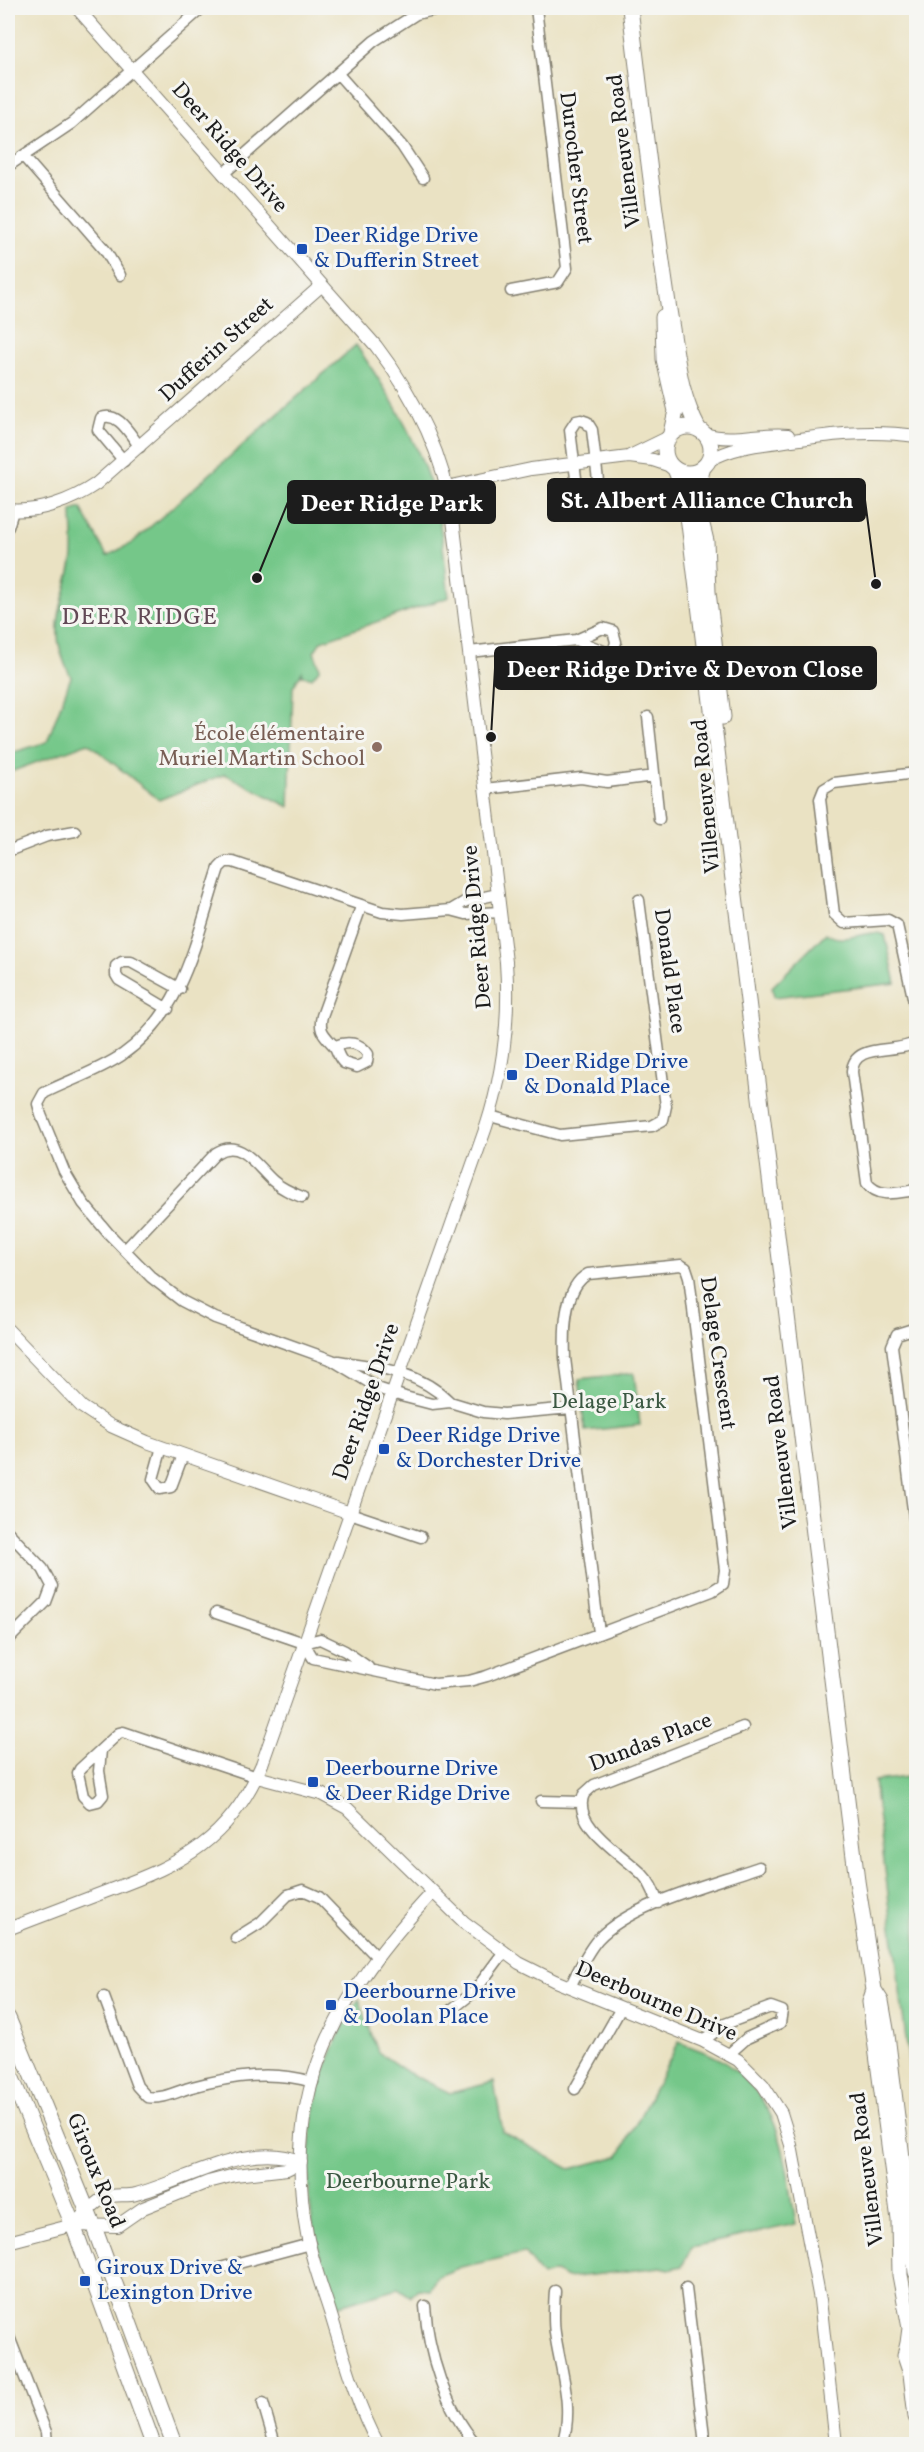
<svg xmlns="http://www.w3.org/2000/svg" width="924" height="2452" viewBox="0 0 924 2452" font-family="Vollkorn,serif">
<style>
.green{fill:#75c789;stroke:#487252;stroke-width:1.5}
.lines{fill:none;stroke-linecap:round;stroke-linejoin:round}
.minor-casing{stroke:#837f70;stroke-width:13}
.tertiary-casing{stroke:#837f70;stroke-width:14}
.secondary-casing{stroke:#837f70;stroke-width:17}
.minor{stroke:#fff;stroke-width:10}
.tertiary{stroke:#fff;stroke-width:12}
.secondary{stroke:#fff;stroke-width:15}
.transit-dot{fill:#1a4fb4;stroke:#f6f6f2;stroke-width:2}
.education-dot{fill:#8d6e63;stroke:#f6f6f2;stroke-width:2}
.labels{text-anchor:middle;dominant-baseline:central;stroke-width:6;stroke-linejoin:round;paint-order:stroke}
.street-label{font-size:22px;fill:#1c1c1c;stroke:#f6f6f2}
.transit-label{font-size:22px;fill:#164399;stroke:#f6f6f2;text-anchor:start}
.education-label{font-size:22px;fill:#785e54;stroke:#f6f6f2;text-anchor:end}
.park-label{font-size:22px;fill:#3b5842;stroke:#f6f6f2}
.neighbourhood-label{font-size:24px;letter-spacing:1.5px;fill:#624956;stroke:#f6f6f2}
.leader{fill:none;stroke:#1c1c1c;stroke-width:2}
.callout-dot{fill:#1c1c1c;stroke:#f6f6f2;stroke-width:2}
.callout{fill:#1c1c1c;stroke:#1c1c1c;stroke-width:2}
.callout-label{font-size:24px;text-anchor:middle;font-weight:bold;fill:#fff}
</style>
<rect width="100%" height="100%" fill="#f6f6f2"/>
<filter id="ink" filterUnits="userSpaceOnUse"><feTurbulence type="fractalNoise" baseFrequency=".0167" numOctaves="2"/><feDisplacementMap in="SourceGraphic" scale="12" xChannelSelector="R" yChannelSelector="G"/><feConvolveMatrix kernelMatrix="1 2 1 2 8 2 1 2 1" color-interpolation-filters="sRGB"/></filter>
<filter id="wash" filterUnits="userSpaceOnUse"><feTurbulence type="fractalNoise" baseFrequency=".008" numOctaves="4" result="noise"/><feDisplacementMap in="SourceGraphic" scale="24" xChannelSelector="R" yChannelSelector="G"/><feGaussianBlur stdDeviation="1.35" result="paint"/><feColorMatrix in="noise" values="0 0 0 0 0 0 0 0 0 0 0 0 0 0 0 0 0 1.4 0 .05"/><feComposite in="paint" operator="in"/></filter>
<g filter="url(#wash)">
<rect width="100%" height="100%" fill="#eae2c3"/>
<path class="green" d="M356,345C386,389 413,432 430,483C442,518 444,559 449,597L321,641L314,652L320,668L312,678L302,675V672L293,687L289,807L225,774L159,800L88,743L8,773V754L47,742L71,677C46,630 62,610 72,563C75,547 72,528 72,511L81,508L107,556L132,543Z
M826,933C845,947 865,927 885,935L896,983L774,997L772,987Z
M634,1373L640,1425L585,1431L579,1379Z
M916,1776V2120L874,1781Z
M359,1999L378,2052L409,2073L450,2093L494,2082L503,2132L570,2169L619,2156L679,2042C692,2048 709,2052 721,2060C783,2100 785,2158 796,2224L692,2247L682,2266L669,2269L661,2267L567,2278L555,2272L542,2276L524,2253L461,2267L436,2277L430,2290L418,2289L410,2296L398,2288L336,2306C328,2282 319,2257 314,2232C299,2151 315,2068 359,1999Z"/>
</g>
<g filter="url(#ink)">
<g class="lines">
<g class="minor-casing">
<path id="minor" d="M338,74L402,146L423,178
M23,156L105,250L120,275
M8,166L72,123L202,8
M223,174L374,41L416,14L443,8
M511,291L558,282L567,268L536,8
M581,420L587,422L592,430L599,489L598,497L589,503L583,502L578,494L570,430L576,421Z
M124,461L98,430L101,418C119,411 130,435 140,447
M8,527L13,511
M469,652L576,640L603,628L613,631L616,642L614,649L606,652L576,640
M648,717L659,819
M916,773L834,783L824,789L820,799L834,914L844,923L888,920L897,925L916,1011
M485,789L581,778L607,782L654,776
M8,851L47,836L75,831
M451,910L466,901L498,894
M500,912L466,914L451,910L403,914L382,912L233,862H225L219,868C196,937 186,1010 122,1055C98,1071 70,1080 44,1093L38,1104L41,1115L64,1171L83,1203L108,1233L151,1277L182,1301L215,1318L332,1360L380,1389L405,1397L432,1404L450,1402L483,1412L504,1414L571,1408
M168,1009L119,980L116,975V966L122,962H131L180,989
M916,1042C897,1055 853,1041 852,1072L867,1183C879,1199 899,1192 916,1190
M335,1046C347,1041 360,1042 368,1054L367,1062L357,1067L344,1063C338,1058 338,1051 334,1046C325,1035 318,1032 322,1016L361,907
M490,1116L560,1135L652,1126L663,1120L666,1106L639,900
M125,1250L216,1153C240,1137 257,1167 273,1181C282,1189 292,1193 302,1197
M916,1328L897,1334L892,1346L916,1533
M338,1361C379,1367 419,1371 450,1402
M162,1447L153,1479L160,1489L171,1487L183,1455
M350,1513L421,1537
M8,1532L43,1569L52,1586L46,1602L8,1640
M216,1613L304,1643
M304,1643L313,1658L435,1684L469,1681L487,1676L712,1591L723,1584L725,1570L689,1277L686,1268L681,1265L588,1274C563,1287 564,1334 565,1358L599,1633
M304,1643L320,1639L345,1651L368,1667
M101,1750L99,1771L103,1795L98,1801L90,1803L83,1796L78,1773L80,1769L119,1733L123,1732L257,1777
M541,1801L581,1802
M658,1903C654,1893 651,1883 643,1875C625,1856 570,1825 584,1794L594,1785L743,1727
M236,1938L260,1923L288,1895L303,1890L319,1897L376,1956
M570,1987C578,1971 586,1953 598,1939C632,1903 712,1884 759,1867
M104,1997L137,2086L147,2097C162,2100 178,2091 192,2087C232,2076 273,2070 313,2082
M451,2010L474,1992L503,1953
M703,2041L725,2024L771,2007L782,2011L780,2023L747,2038L729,2054
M575,2089L621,2008
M220,2268L310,2244
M686,2288L705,2444
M555,2291C554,2305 553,2319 555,2333C560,2369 575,2408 562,2444
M425,2306C428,2353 445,2408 476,2444
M8,2334L46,2432L47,2444
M263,2403L275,2444"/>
</g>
<g class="tertiary-casing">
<path id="tertiary" d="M705,434C733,443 759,432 788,435
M630,456L667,438
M708,461C731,448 754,445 779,442C826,435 869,429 916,436
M447,487L531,469L629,457L653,460L671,466
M8,510C38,513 71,501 96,484L322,285
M8,1330L82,1407L111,1426L147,1442L350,1513
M257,1777L321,1794L347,1808L464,1922L519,1963L555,1981L703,2041L738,2060L763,2085L781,2113L791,2145L820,2300L836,2444
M8,1929C42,1916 76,1903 110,1890C183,1863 230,1840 262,1764L486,1127C504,1072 510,1019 506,962L453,519C444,455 415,397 376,346L77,8
M73,2225C83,2216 92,2204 104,2198C114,2193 126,2197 136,2194C186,2181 250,2139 301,2162
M8,2242L73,2225L117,2226L143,2208L208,2182L235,2175L287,2169L301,2162
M378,2444C356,2403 344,2357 330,2312C322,2287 312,2261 307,2234C280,2089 338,1994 433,1892"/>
</g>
<g class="secondary-casing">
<path id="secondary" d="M630,8C643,115 655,223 672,329C678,366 681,397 699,430
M663,317L664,359L676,411L671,433
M665 450a23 23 0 1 1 46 0a23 23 0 1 1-46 0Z
M703,467L695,496L706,541L708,592L723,717
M675,469L684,491L689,524L857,1881L874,1990L881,2001L887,2035L916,2272
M874,1990L870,2002L899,2220L900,2275L910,2328L908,2343
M8,2018L94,2227L174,2444
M8,2069L73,2225L153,2444
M914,2336L908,2343L905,2356L911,2374L916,2417"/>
</g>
<use href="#minor" class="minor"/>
<use href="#tertiary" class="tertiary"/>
<use href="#secondary" class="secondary"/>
</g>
</g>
<g class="transit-dot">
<rect x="296" y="243" width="12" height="12" rx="3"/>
<rect x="506" y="1069" width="12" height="12" rx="3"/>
<rect x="378" y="1443" width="12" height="12" rx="3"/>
<rect x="307" y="1776" width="12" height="12" rx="3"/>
<rect x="325" y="1999" width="12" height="12" rx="3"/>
<rect x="79" y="2275" width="12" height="12" rx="3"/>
</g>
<circle class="education-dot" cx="377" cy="747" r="6"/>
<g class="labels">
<g class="street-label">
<text transform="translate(229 148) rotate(49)">Deer Ridge Drive</text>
<text transform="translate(625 151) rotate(-97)">Villeneuve Road</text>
<text transform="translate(575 168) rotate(83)">Durocher Street</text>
<text transform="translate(217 350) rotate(-42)">Dufferin Street</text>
<text transform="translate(707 796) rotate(-95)">Villeneuve Road</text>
<text transform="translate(478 927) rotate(-95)">Deer Ridge Drive</text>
<text transform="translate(669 971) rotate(82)">Donald Place</text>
<text transform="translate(717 1353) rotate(82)">Delage Crescent</text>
<text transform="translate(367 1402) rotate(-71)">Deer Ridge Drive</text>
<text transform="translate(782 1452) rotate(-97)">Villeneuve Road</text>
<text transform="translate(651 1743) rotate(-21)">Dundas Place</text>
<text transform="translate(656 2002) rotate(23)">Deerbourne Drive</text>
<text transform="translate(868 2169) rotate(-97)">Villeneuve Road</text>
<text transform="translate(95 2171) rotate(68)">Giroux Road</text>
</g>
<g class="transit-label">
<text x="314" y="236">Deer Ridge Drive<tspan x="314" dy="25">&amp; Dufferin Street</tspan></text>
<text x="524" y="1062">Deer Ridge Drive<tspan x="524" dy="25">&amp; Donald Place</tspan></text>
<text x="396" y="1436">Deer Ridge Drive<tspan x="396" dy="25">&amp; Dorchester Drive</tspan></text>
<text x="325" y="1769">Deerbourne Drive<tspan x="325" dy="25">&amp; Deer Ridge Drive</tspan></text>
<text x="343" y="1992">Deerbourne Drive<tspan x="343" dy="25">&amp; Doolan Place</tspan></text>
<text x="97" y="2268">Giroux Drive &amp;<tspan x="97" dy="25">Lexington Drive</tspan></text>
</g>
<g class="education-label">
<text x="365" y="734">École élémentaire<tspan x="365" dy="25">Muriel Martin School</tspan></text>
</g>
<g class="park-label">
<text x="609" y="1402">Delage Park</text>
<text x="408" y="2182">Deerbourne Park</text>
</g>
<g class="neighbourhood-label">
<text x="140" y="618">DEER RIDGE</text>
</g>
</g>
<path class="leader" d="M876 584L865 500M257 578L288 502M491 737L495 668"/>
<g class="callout-dot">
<circle cx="876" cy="584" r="6"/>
<circle cx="257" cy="578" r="6"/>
<circle cx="491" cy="737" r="6"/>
</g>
<g class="callout">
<rect x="548" y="479" width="317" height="42" rx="6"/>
<rect x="288" y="481" width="207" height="42" rx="6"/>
<rect x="495" y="647" width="381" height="42" rx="6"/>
</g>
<g class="callout-label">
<text x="707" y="508">St. Albert Alliance Church</text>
<text x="392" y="511">Deer Ridge Park</text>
<text x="685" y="677">Deer Ridge Drive &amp; Devon Close</text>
</g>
<rect width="924" height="2452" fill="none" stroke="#f6f6f2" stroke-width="30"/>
</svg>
